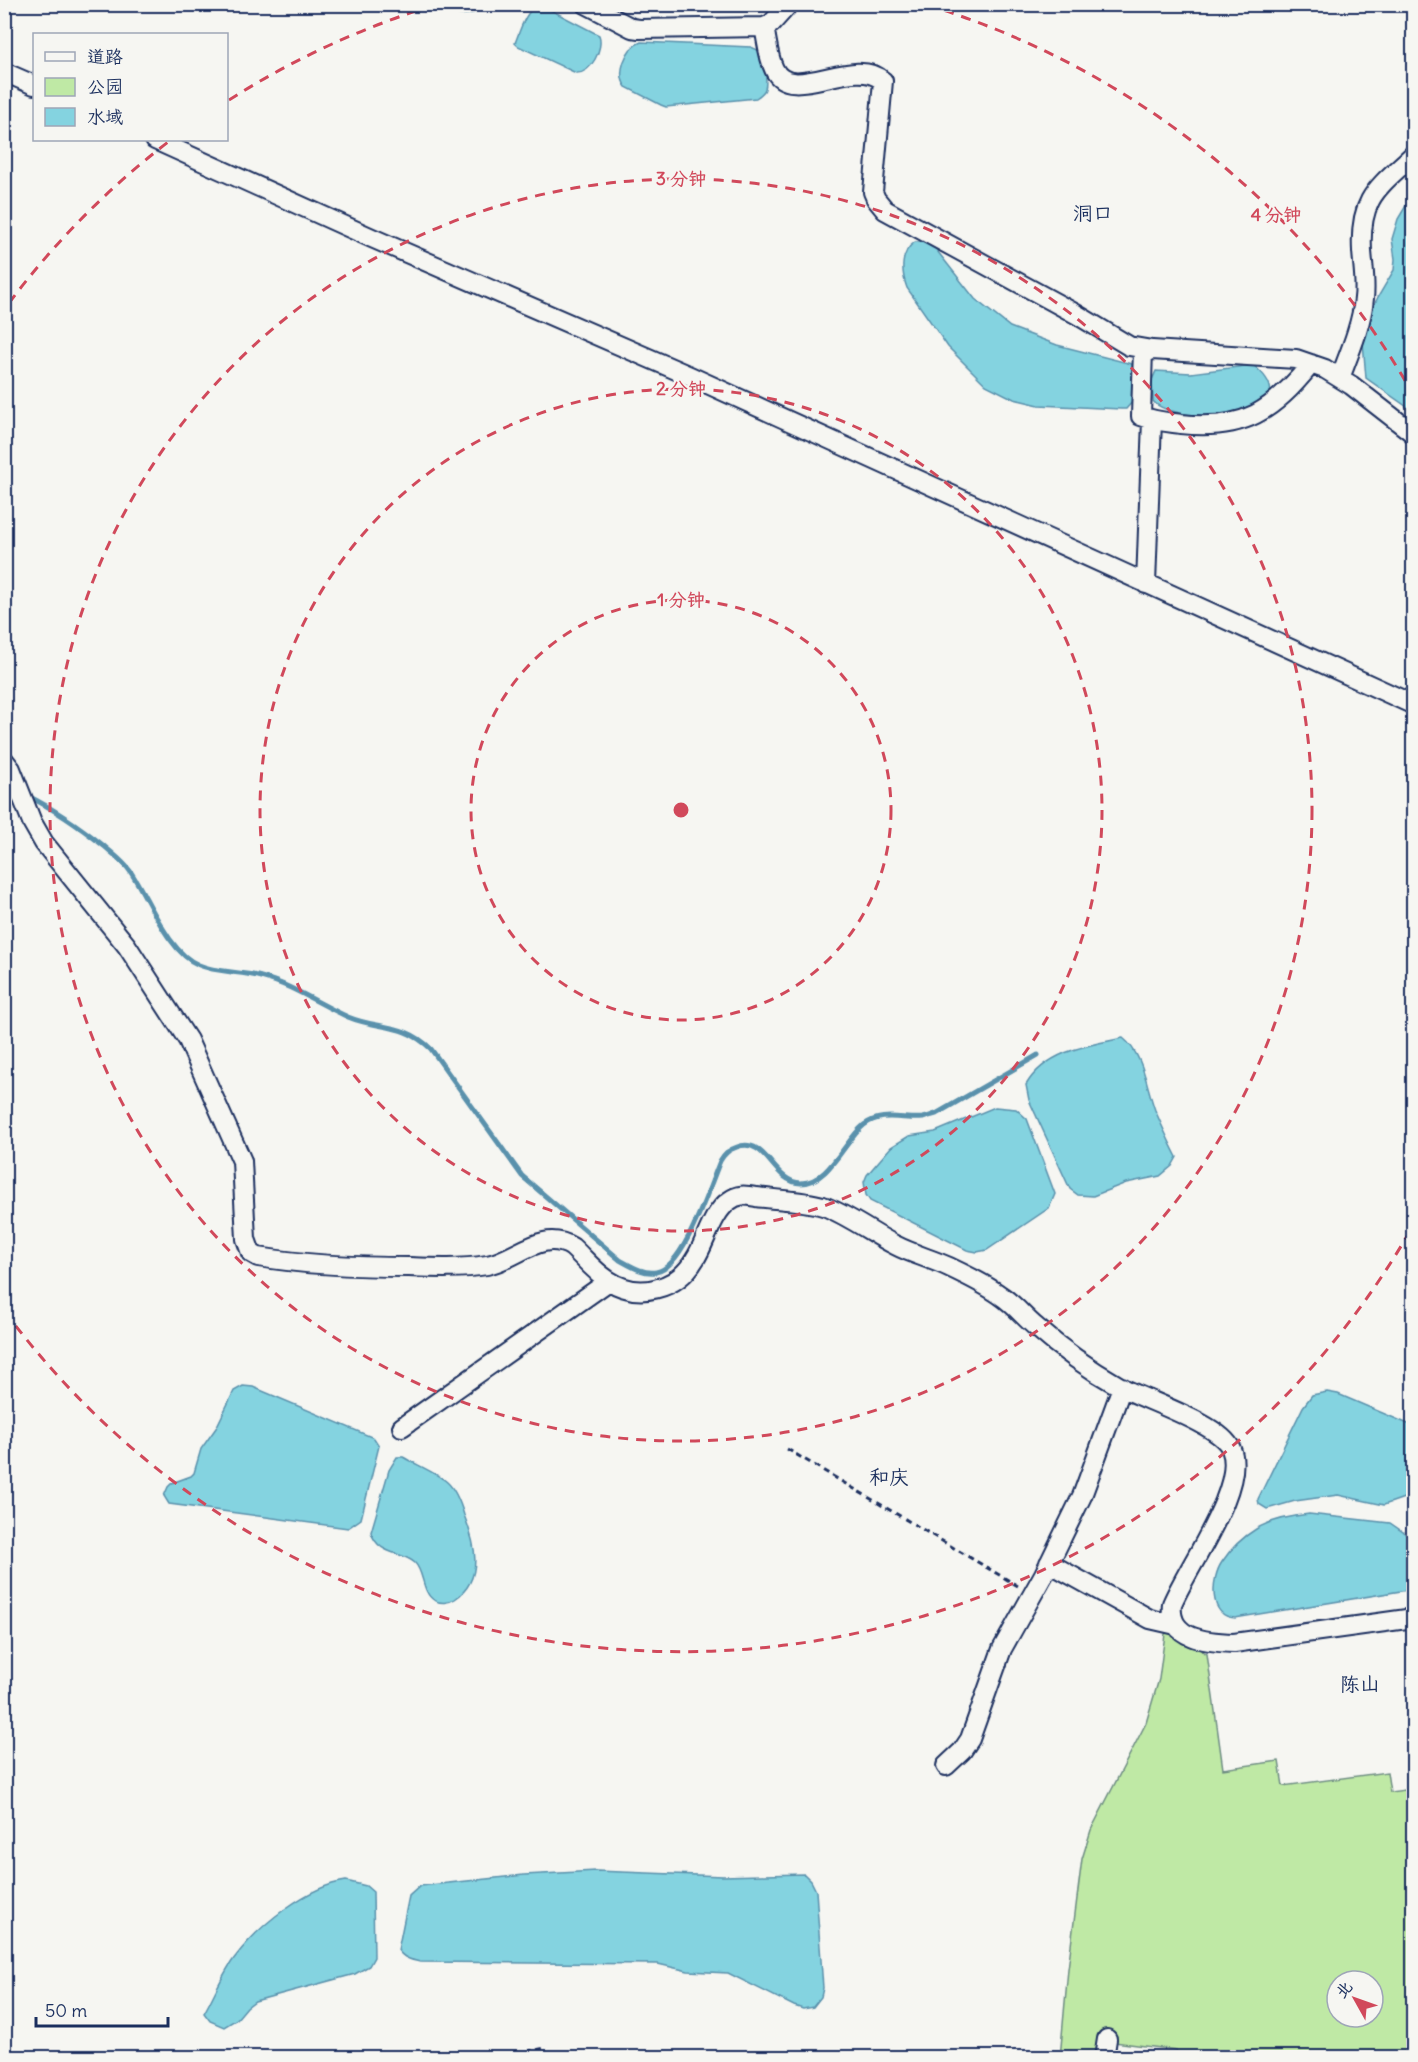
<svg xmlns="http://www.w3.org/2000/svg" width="1418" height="2062" viewBox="0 0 1418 2062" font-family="Delius,'LXGW WenKai TC',sans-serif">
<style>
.green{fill:#bfe9a5;stroke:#6d8c82;stroke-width:1.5;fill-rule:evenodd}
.water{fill:#84d3e0;stroke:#5a91ac;stroke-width:1.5}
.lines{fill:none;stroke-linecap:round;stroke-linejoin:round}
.stream{stroke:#5a91ac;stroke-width:5}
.minor-casing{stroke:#1b2f5e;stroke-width:22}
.path{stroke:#1b2f5e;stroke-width:3;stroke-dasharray:6 4.5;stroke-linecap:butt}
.minor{stroke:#f6f6f2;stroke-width:18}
.ring{fill:none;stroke:#d1495b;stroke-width:3;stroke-dasharray:10 8}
.labels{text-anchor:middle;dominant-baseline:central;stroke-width:4.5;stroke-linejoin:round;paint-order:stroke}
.quarter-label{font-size:20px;fill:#1b2f5e;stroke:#f6f6f2}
.centre{fill:#d1495b;stroke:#f6f6f2;stroke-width:3}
.ring-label{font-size:18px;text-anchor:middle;font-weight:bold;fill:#d1495b;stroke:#f6f6f2;stroke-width:4.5;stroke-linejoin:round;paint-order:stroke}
</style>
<rect width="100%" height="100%" fill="#f6f6f2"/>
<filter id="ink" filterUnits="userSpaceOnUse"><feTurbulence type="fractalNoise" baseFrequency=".0167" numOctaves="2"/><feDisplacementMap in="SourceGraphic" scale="12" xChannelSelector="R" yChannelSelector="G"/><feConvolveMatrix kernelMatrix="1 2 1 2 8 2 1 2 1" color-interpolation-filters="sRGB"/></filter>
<g filter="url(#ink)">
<path class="green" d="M1168,1631H1171L1207,1654L1223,1769L1279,1761L1283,1786L1387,1772L1390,1792L1413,1789V2057H1176V2050L1099,2040L1097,2057L1060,2058L1068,1969L1082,1859L1091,1830L1146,1723L1159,1679L1165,1634ZM1337,1981H1373V2017H1337Z"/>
<path class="water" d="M423,5H486C468,23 444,11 423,5Z
M538,6L545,7L599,35C604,48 591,74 576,73L518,46L515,43C520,31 525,10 538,6Z
M641,42L751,47L760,51C763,59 769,83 764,91C762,94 759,96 756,98L666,107L661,105L626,87C616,74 625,48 641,42Z
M1413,194V411L1366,378L1362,330L1378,297L1394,270L1395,259L1392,239L1398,219Z
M915,242H926L934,247L975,299L1010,327L1057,345L1132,364L1133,401L1126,409H1121L1039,405L1014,399L986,385L948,347L907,288C901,272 900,252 915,242Z
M1253,365C1263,373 1275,385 1269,398C1258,404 1246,411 1235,415C1219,420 1164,415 1153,401L1152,380L1156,371L1191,373Z
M1123,1038C1144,1055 1146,1086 1155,1110C1162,1126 1169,1142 1177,1157L1172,1166L1160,1176L1126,1183L1093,1196L1078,1195L1070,1189L1029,1100L1026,1085C1046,1051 1088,1045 1123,1038Z
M995,1107L1016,1109L1027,1119L1055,1194L1049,1208L987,1250L977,1252L967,1250L870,1201L866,1195L864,1182L867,1175L891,1147L909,1136L935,1132Z
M243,1386L253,1387L374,1438L379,1446L361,1519L348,1528L169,1504L164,1496L168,1487L172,1483L191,1476L194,1473L201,1449L216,1428L234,1391Z
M1327,1392L1338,1394L1413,1426V1491L1404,1498L1384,1505L1338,1495L1295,1501L1267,1509L1259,1504L1258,1499L1303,1407L1312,1395Z
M397,1457H403C415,1464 438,1474 447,1482C456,1490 461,1505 464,1515C475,1543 485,1578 455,1599C449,1603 440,1604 434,1600C422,1593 424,1572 415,1563C403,1551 378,1556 371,1532L389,1470Z
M1309,1514L1390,1523L1413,1539V1589L1235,1618C1208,1617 1211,1578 1222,1562C1230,1550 1243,1537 1256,1529C1271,1520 1291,1516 1309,1514Z
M596,1871L723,1876L804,1874L811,1881L816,1891L823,1988L821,1997L813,2007L803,2009L794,2006L728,1973L688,1971L658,1964L420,1962C411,1960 403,1958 398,1950L409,1896L420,1886L524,1875Z
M346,1881L366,1886L373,1892L374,1957L369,1966L355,1974L255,2001L247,2007L237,2019L224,2027L210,2021L204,2013C215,1994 223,1972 236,1956C259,1925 308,1886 346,1881Z"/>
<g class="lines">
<path class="stream" d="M4,785L14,789
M28,796C56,810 79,826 104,846C113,854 123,861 130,871C148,897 168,953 199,965C217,973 242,971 261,977C292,985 319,1004 348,1017C379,1030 404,1022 431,1049L522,1176L620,1260C631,1266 643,1274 656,1272C684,1268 709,1187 720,1161C724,1154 728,1150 737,1147C767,1136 772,1182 801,1183C829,1183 845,1140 864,1125C882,1111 903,1120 923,1118C927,1117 932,1115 936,1114L1038,1055"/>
<g class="minor-casing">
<path id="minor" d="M586,4L632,28L639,29L764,27L771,24L789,4
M764,27C767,40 768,57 774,69C790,105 855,54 883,81L873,192L876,199L885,210L1076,314L1129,346L1152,350L1296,359L1325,369L1351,385L1414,434
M4,72L34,85
M155,140L372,238L690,376L1414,705
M1143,349L1141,416C1154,421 1167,422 1181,424C1244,431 1273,411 1311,364
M1340,378C1349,354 1362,324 1364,298C1366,283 1363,266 1362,251C1359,197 1378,188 1414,154
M1146,584L1152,420
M4,760L11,769L32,822L44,843L127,946L188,1040L242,1161L246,1239L251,1253L258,1257C307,1265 359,1267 409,1267C435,1268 461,1269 487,1265C516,1260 542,1228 572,1247C584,1258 594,1271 608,1280C638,1300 677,1290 695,1259C706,1242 712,1213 729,1201C738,1194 745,1195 756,1197C778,1200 802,1200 823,1206C843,1212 875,1235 895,1245C912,1254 932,1259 949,1267C966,1275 985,1284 1000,1295C1014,1304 1024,1317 1036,1327C1062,1350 1089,1369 1119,1386C1144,1400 1221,1424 1231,1449C1247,1486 1187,1567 1172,1604C1168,1640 1208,1642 1234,1643L1414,1618
M402,1427L609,1281
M1049,1563L1150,1619L1176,1625
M946,1766L962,1751L970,1739L1002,1649L1044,1574L1082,1496L1122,1387
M1104,2058L1107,2039"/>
</g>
<path class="path" d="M787,1449L1018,1586
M518,2058L530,2051L545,2048"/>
<use href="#minor" class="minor"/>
</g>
</g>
<g class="ring">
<circle cx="681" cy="810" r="210"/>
<circle cx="681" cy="810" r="421"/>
<circle cx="681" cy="810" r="631"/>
<path d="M1410 1231A842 842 0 0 1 9 1317M9 303A842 842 0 0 1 168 142M229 100A842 842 0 0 1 435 5M927 5A842 842 0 0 1 1410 389"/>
</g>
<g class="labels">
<g class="quarter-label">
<text x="1093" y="212">洞口</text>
<text x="889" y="1476">和庆</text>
<text x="1360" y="1683">陈山</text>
</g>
</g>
<circle cx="681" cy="810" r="9" class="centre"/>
<g class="ring-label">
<text x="681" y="185">3 分钟</text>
<text x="1276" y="221">4 分钟</text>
<text x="681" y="395">2 分钟</text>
<text x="681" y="606">1 分钟</text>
</g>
<rect width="1418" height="2062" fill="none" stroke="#f6f6f2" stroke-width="24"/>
<rect x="12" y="12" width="1394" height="2038" fill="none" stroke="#1b2f5e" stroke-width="2" filter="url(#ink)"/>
<rect x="33" y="33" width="195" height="108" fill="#f6f6f2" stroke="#9ea6b7" stroke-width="1.5"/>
<rect x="45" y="52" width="30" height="9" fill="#f6f6f2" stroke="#9ea6b7" stroke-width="1.5"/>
<text x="87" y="63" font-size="18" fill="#1b2f5e">道路</text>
<rect x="45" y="78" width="30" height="18" fill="#bfe9a5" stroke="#9ea6b7" stroke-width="1.5"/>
<text x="87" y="93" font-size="18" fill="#1b2f5e">公园</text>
<rect x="45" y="108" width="30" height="18" fill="#84d3e0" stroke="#9ea6b7" stroke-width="1.5"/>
<text x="87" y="123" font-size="18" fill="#1b2f5e">水域</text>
<g transform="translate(1355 1999) rotate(310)"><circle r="28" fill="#f6f6f2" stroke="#9ea6b7" stroke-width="1.5"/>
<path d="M0-4.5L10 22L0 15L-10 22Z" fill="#d1495b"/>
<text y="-9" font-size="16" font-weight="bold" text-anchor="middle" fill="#1b2f5e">北</text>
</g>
<path d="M36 2017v9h132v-9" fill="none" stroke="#1b2f5e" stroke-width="3"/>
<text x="45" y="2017" font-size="18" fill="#1b2f5e" stroke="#f6f6f2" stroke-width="4.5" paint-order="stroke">50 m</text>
</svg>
